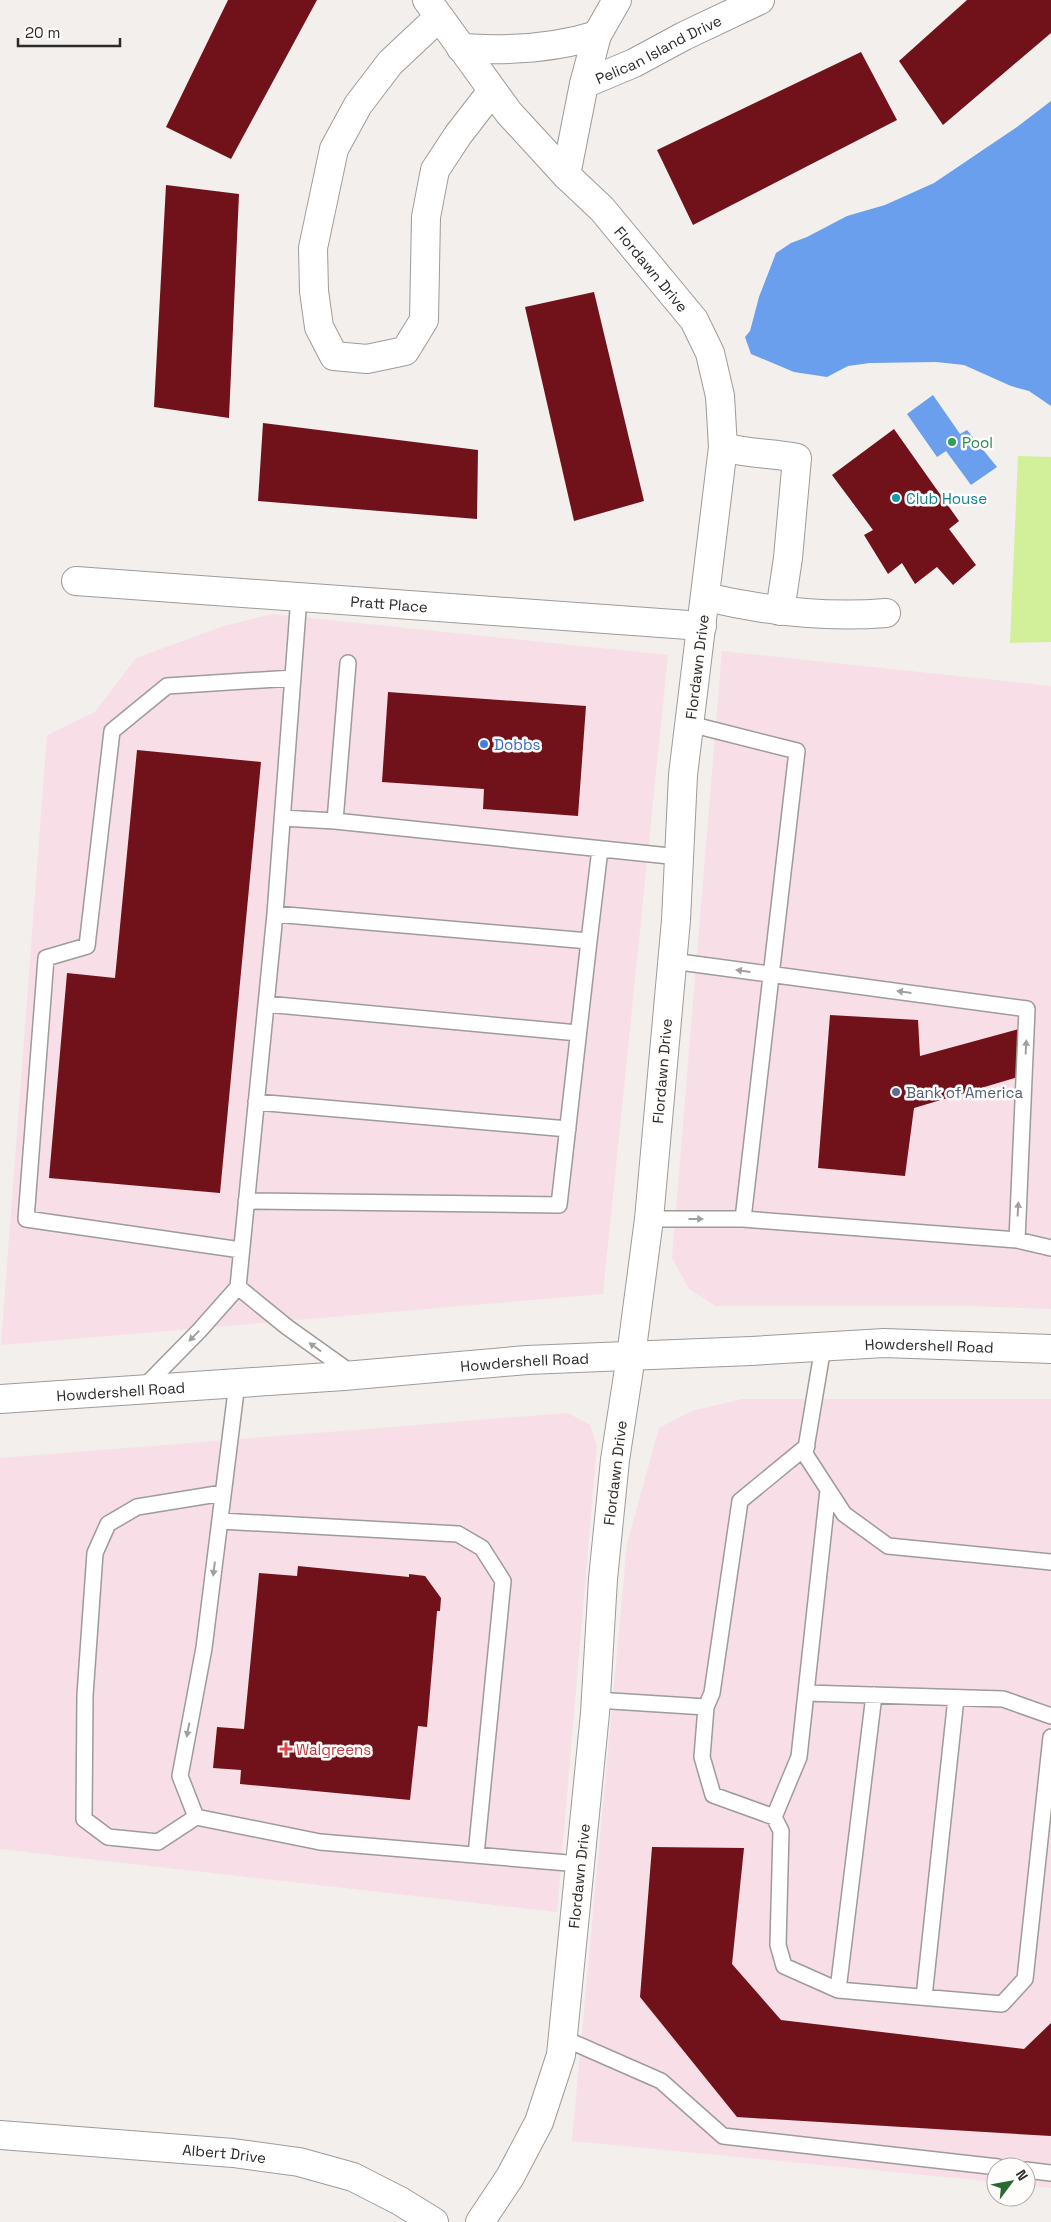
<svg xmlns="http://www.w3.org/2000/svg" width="1051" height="2222" viewBox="0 0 1051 2222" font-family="'Space Grotesk',sans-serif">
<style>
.commercial{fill:#f8dee7}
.green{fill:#d2f099}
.water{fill:#699fec}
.building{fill:#71121b}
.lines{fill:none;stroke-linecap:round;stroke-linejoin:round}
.service-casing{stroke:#9e9b99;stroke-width:18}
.minor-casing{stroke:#9e9b99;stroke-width:30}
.primary-casing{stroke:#9e9b99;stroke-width:30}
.service{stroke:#fff;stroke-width:15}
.minor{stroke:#fff;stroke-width:28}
.primary{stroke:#fff;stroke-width:28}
.oneway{fill:#a0a09f}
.leisure-dot{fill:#2e9e5b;stroke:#fffdfc;stroke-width:2}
.culture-dot{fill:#0f9aa8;stroke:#fffdfc;stroke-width:2}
.shop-dot{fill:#3f7fe0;stroke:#fffdfc;stroke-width:2}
.service-dot{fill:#5c6f8a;stroke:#fffdfc;stroke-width:2}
.health-dot{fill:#e0444e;stroke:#fffdfc;stroke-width:2}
.labels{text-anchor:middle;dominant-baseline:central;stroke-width:5;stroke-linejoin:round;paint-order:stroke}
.street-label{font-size:15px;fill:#2c2b2a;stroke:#fffdfc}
.leisure-label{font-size:15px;fill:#27864d;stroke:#fffdfc;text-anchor:start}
.culture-label{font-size:15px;fill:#0d838f;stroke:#fffdfc;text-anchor:start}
.shop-label{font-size:15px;fill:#366cbe;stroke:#fffdfc;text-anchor:start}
.service-label{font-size:15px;fill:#4e5e75;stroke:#fffdfc;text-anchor:start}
.health-label{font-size:15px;fill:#be3a42;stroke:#fffdfc;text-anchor:start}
</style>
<rect width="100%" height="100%" fill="#f2efed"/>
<path class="commercial" d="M272,614L668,655L603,1294L1,1345L47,735L95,712L136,658L224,626Z
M722,651L1051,686V1309L969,1306H716L689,1289L672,1258Z
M742,1399H1051V2188L1026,2185V2167H996V2182L572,2141L627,1544L659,1428L692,1411Z
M568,1413L590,1425L597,1445L557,1912L0,1849V1458Z"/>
<path class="green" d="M1018,456L1051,457V642L1010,643Z"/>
<path class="water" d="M1051,101V406L1029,391L1011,386L964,365L936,362L870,363L848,366L827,377L794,372L751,354L745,337L750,331L759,297L776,253L791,243L807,237L847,216L885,205L934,183L1017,127Z
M933,395L960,434L967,430L997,467L971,485L946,451L937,457L907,414Z"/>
<path class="building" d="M228,0H317L231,159L166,127Z
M967,0H1051V33L943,125L899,61Z
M861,52L897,120L693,225L657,150Z
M166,185L239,194L229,418L154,407Z
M594,292L644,501L574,521L525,307Z
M263,423L478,450L477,519L258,501Z
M894,429L959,521L949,529L976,565L953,585L937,567L915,584L902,563L888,574L864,535L873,530L832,475Z
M388,692L586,706L578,816L483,809L484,789L382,782Z
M137,750L261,762L220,1193L49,1178L67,973L115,978Z
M830,1015L918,1020L920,1056L1019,1029L1021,1076L914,1108L905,1176L818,1168Z
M298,1566L409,1577V1574L425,1576L441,1598L440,1611H437L427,1727L418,1726L410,1800L240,1784L241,1770L213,1768L217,1727L244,1729L259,1573L297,1576Z
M652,1847L744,1848L732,1964L781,2020L1024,2049L1051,2023V2136L737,2117L640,1997Z"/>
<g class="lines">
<g class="service-casing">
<path id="service" d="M348,663L335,821L679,857
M690,724L797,751L743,1219L1017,1240
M282,818L335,821
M275,914L589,941L600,849
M672,961L1027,1009L1017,1240L1051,1248
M266,1004L578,1033
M256,1102L568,1129
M246,1201L559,1205L589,941
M649,1219H743
M241,1250L26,1219L46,958L87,946L112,731L167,686L293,678
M238,1287L275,914L299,597
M823,1347L805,1454L844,1514L888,1546L1051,1562
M237,1383L204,1648L180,1776L196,1817L320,1842L580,1864
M142,1389L199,1331L238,1287L287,1327L353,1374
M220,1521L458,1534L482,1548L503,1581L476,1855
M806,1693L1003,1699L1051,1716
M596,1700L706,1707L712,1693L740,1501L807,1446
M706,1707L702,1757L713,1795L774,1817L781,1831L778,1945L784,1966L838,1990L1002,2004L1025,1979L1051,1737
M196,1817L158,1842L108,1837L84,1819L85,1695L95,1553L108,1524L137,1507L223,1493
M774,1817L799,1757L828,1490
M838,1990L874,1695
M924,1997L956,1698
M563,2038L661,2081L723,2136L998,2167
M1026,2170L1051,2173"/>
</g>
<g class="minor-casing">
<g id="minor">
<path id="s1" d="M427,0L509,113L566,175L602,209L694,320L710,353L720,396L723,447L683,775L676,920L649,1219L631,1356L615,1460L603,1579L595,1713L561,2055L539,2122L510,2177L480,2222"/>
<path d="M439,17L390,63L358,105L334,149L313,248L314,291L319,327L334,356L367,359L405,351L424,320L426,217L435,170L458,135L492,91"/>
<path d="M461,48C507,51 553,49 597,35"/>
<path id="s2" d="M584,84L634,63L684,36L760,0"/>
<path d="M566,175L584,84L597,35L617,0"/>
<path d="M723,447C748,454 772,453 797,458L788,558L780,611"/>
<path id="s3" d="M76,581L702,626"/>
<path d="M706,597C765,611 825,618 886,613"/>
<path id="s4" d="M0,2135L233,2153L299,2162L353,2177L400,2201L434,2222"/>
</g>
</g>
<g class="primary-casing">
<g id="primary">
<path id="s5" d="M0,1399L344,1376L527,1360L751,1351L884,1343L1051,1349"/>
</g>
</g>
<use href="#service" class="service"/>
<use href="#minor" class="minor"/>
<use href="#primary" class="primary"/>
</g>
<defs><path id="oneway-solid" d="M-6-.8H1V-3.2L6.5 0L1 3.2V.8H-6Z" transform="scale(1.25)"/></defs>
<g class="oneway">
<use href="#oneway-solid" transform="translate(743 971) rotate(-172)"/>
<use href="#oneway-solid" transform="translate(904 992) rotate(-172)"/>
<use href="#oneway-solid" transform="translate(1026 1047) rotate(-87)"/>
<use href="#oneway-solid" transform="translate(1018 1209) rotate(-87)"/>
<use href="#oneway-solid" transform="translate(696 1219)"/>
<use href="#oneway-solid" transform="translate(194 1336) rotate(134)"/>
<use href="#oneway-solid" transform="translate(315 1347) rotate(-144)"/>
<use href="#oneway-solid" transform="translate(214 1569) rotate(97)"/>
<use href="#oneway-solid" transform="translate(188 1730) rotate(101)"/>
</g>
<circle class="leisure-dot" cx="952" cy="442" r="5"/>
<circle class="culture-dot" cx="896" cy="498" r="5"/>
<circle class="shop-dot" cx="484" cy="744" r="5"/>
<circle class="service-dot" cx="896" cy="1092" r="5"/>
<path class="health-dot" d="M283.5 1741.5h5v5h5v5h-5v5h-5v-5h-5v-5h5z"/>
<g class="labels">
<g class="street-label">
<text stroke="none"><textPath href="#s2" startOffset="82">Pelican Island Drive</textPath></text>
<text stroke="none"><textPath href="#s1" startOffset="351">Flordawn Drive</textPath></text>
<text stroke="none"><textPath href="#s3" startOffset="314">Pratt Place</textPath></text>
<text transform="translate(697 667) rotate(-83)">Flordawn Drive</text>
<text transform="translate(662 1071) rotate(-85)">Flordawn Drive</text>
<text stroke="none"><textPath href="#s5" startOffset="931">Howdershell Road</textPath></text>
<text stroke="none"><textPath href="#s5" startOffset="526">Howdershell Road</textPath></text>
<text stroke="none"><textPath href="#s5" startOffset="121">Howdershell Road</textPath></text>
<text transform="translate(615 1473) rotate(-83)">Flordawn Drive</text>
<text transform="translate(579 1876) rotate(-84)">Flordawn Drive</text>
<text stroke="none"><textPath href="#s4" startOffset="225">Albert Drive</textPath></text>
</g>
<g class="leisure-label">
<text x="962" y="442">Pool</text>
</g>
<g class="culture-label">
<text x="906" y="498">Club House</text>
</g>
<g class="shop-label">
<text x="494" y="744">Dobbs</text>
</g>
<g class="service-label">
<text x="906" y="1092">Bank of America</text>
</g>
<g class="health-label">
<text x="296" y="1749">Walgreens</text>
</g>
</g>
<g transform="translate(1011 2182) rotate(58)"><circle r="24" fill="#fffdfc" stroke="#aba9a8"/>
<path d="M0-4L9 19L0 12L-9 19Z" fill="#286831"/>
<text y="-8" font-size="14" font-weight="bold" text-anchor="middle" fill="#2c2b2a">N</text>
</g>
<path d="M18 38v8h102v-8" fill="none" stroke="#2c2b2a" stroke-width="2.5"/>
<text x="25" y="38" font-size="15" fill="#2c2b2a" stroke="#fffdfc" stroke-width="4" paint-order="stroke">20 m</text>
</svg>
